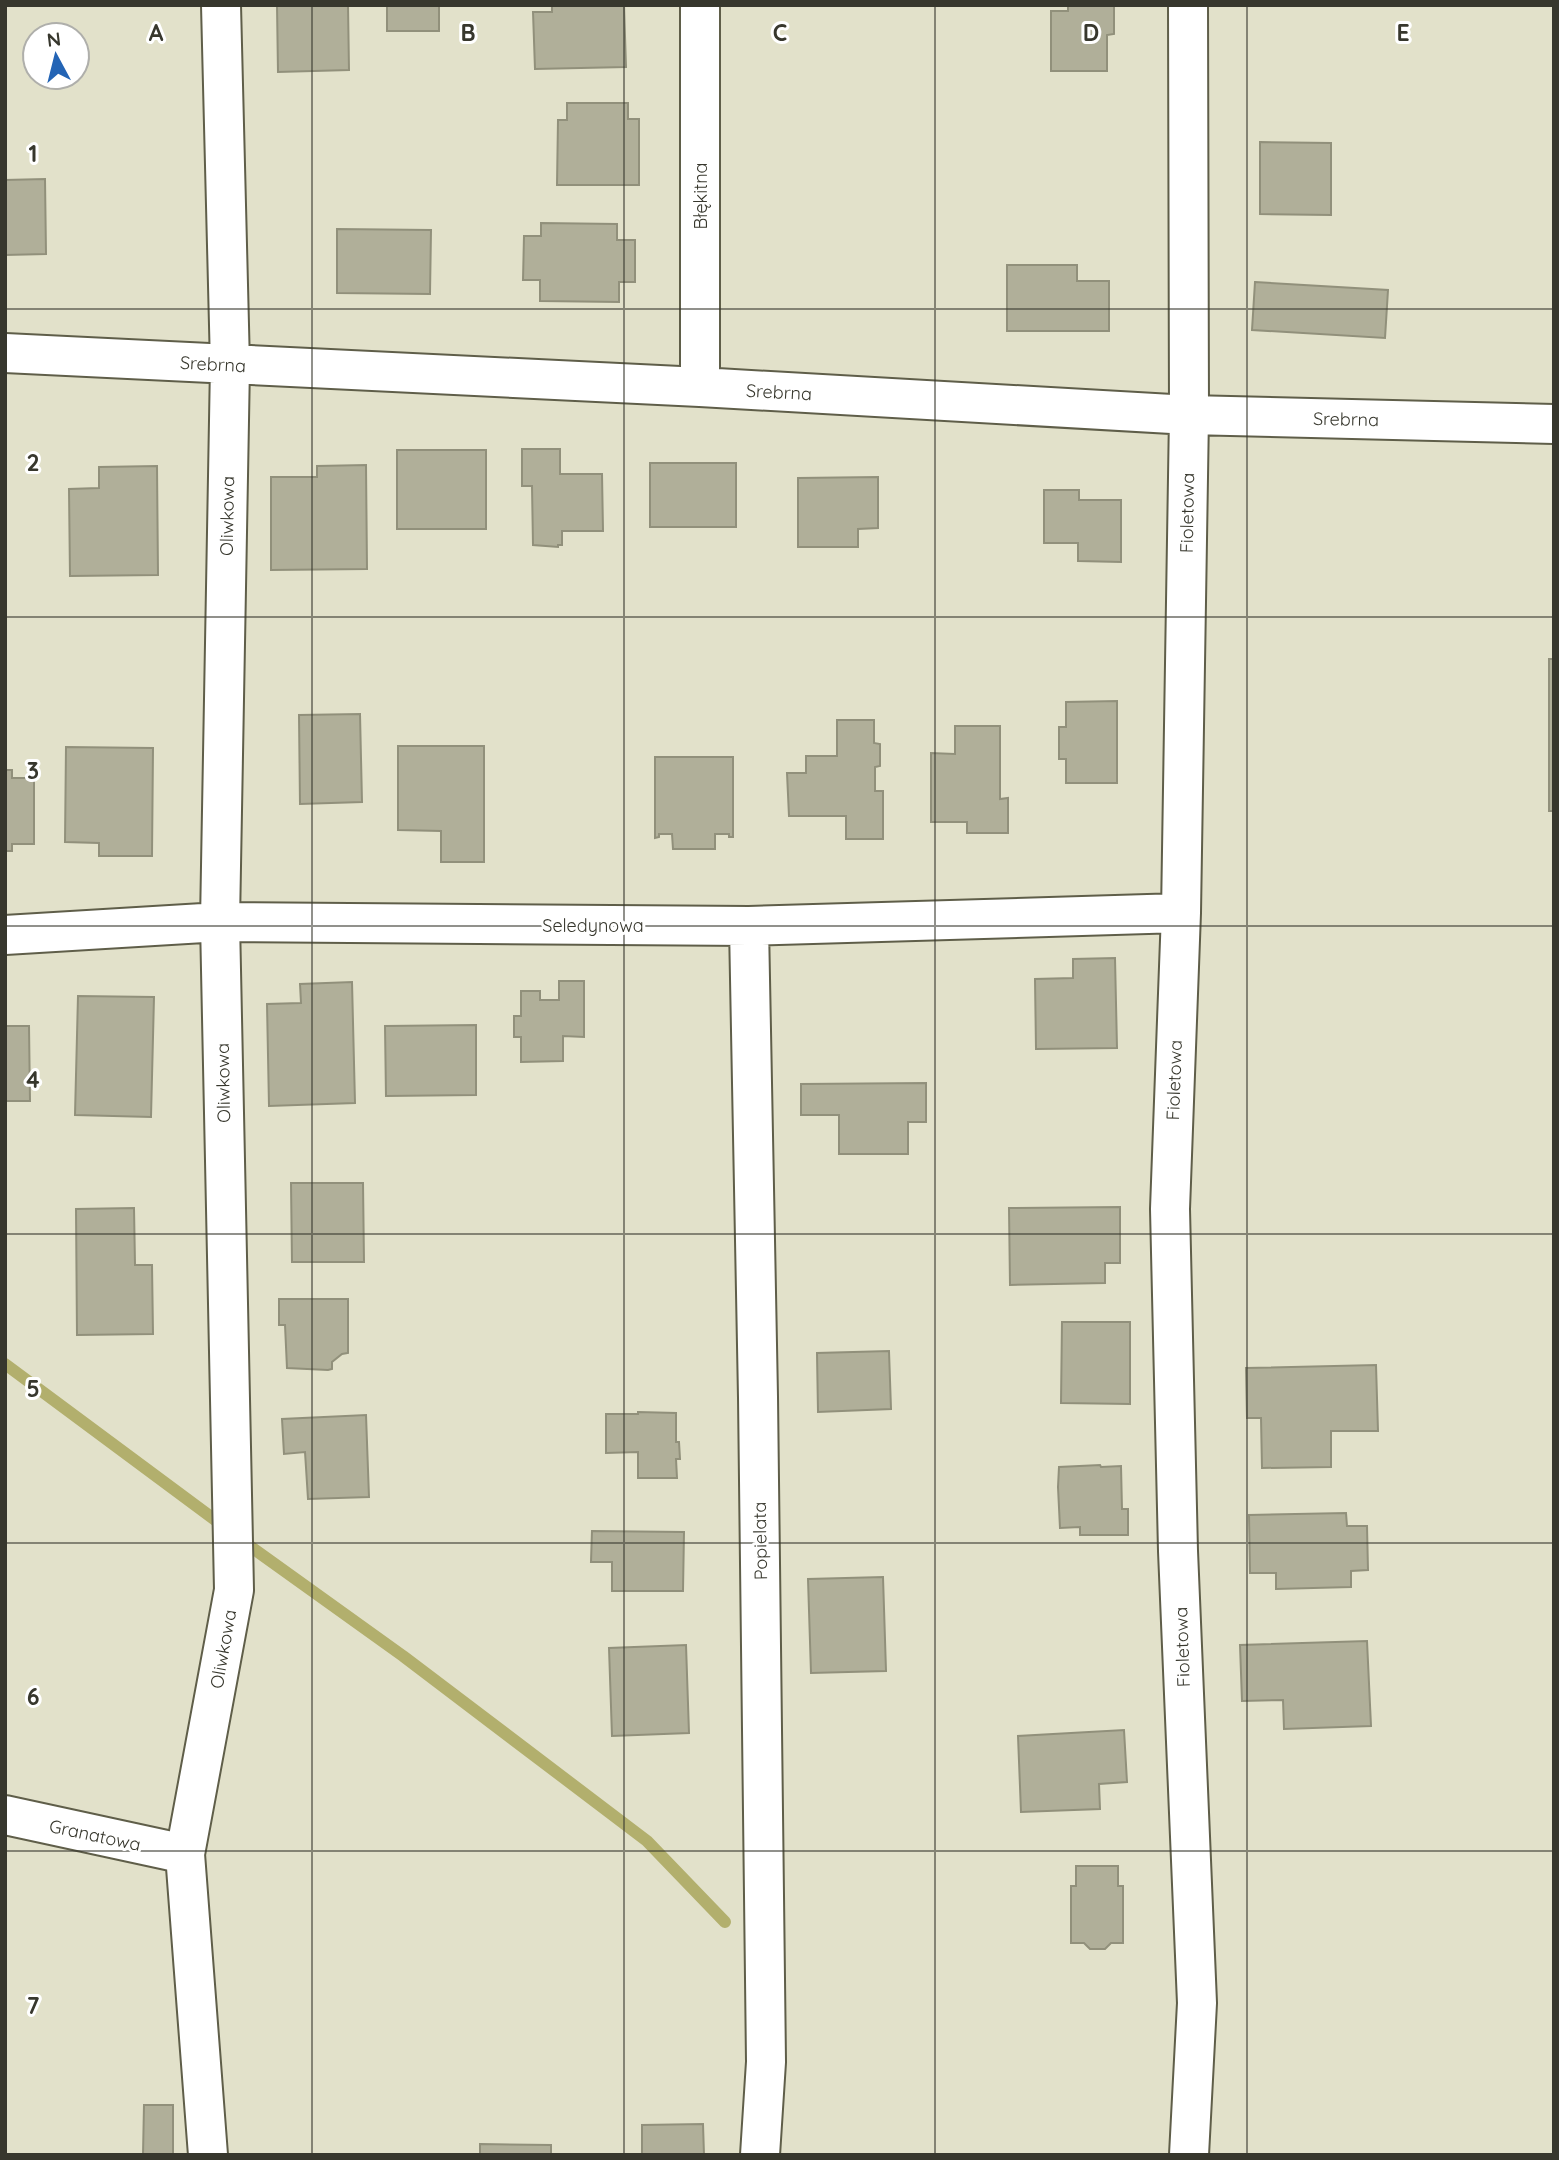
<svg xmlns="http://www.w3.org/2000/svg" width="1559" height="2160" viewBox="0 0 1559 2160" font-family="Quicksand,sans-serif">
<style>
.lines{fill:none;stroke-linecap:round;stroke-linejoin:round}
.stream{stroke:#b2af6d;stroke-width:12}
.building{fill:#b0af99;stroke:#91907b;stroke-width:2}
.minor-casing{stroke:#5f5e49;stroke-width:42}
.minor{stroke:#fff;stroke-width:38}
.grid{fill:none;stroke:#37372d;stroke-width:2;stroke-opacity:0.55}
.labels{text-anchor:middle;dominant-baseline:central;stroke-width:6;stroke-linejoin:round;paint-order:stroke}
.street-label{font-size:18px;fill:#37372d;stroke:#fff}
.grid-label{font-size:23px;text-anchor:middle;font-weight:bold;fill:#37372d;stroke:#fff;stroke-width:6;stroke-linejoin:round;paint-order:stroke}
</style>
<rect width="100%" height="100%" fill="#e2e1ca"/>
<g class="lines">
<path class="stream" d="M5,1364L226,1528
M240,1539L403,1656L647,1841L725,1922"/>
</g>
<path class="building" d="M277,5H348L349,70L278,72Z
M387,5H439V31H387Z
M552,5H624L626,67L535,69L533,12H552Z
M1068,5H1114V34L1107,35V71H1051V11H1068Z
M567,103H628V119H639V185H557L558,120H567Z
M1260,142L1331,143V215L1260,214Z
M45,179L46,254L5,255V180Z
M541,223L617,224V240H635V282H619V302L540,301V280H523L524,236H541Z
M337,229L431,230L430,294L337,293Z
M1007,265H1077V281H1109V331H1007Z
M1255,282L1388,290L1385,338L1252,330Z
M522,449H560V474H602L603,531H562V545H558V547L533,545L532,486H522Z
M397,450H486V529H397Z
M650,463H736V527H650Z
M366,465L367,569L271,570V477H317V466Z
M157,466L158,575L70,576L69,489L99,488V467Z
M878,477V528L858,529V547H798V478Z
M1044,490H1079V500H1121V562L1078,561V543H1044Z
M1549,659H1554V811H1549Z
M1117,701V783H1066V759H1059V727H1066V702Z
M360,714L362,802L300,804L299,715Z
M837,720H874V743L880,744V766L875,767V791H883V839H846V816H789L787,773H806V756H837Z
M955,726H1000V799L1008,798V833H967V822H931V753L955,754Z
M398,746H484V862H441V831L398,830Z
M66,747L153,748L152,856H99V843L65,842Z
M655,757H733V837H729V834H715V849H673L672,834H659V837L655,838Z
M5,770H12V778H34V844H12V851H5Z
M1115,958L1117,1048L1036,1049L1035,979L1073,978V959Z
M559,981H584V1037L563,1036V1061L521,1062V1037H514V1016H521V991H540V1000H559Z
M352,982L355,1103L269,1106L267,1004L301,1003L300,984Z
M78,996L154,997L151,1117L75,1115Z
M476,1025V1095L386,1096L385,1026Z
M5,1026H29L30,1101H5Z
M926,1083V1122H908V1154H839V1115H801V1084Z
M291,1183H363L364,1262H292Z
M1120,1207V1263H1105V1283L1010,1285L1009,1208Z
M134,1208L135,1265H152L153,1334L77,1335L76,1209Z
M279,1299H348V1353L342,1354L332,1362V1369L328,1370L287,1368L285,1325H279Z
M1062,1322H1130V1404L1061,1403Z
M889,1351L891,1409L818,1412L817,1353Z
M1376,1365L1378,1431H1331V1467L1262,1468L1261,1418H1247L1246,1368Z
M638,1412L676,1413V1442H679L680,1459H676L677,1478H638V1452L606,1453V1414H638Z
M366,1415L369,1497L308,1499L305,1452L284,1454L282,1419Z
M1100,1465L1101,1467L1121,1466L1122,1509H1128V1535H1080V1527L1060,1528L1058,1487L1059,1467Z
M1346,1513L1347,1526H1367L1368,1570L1351,1571V1587L1276,1589V1573H1250L1249,1515Z
M592,1531L684,1532L683,1591H612V1562H591Z
M883,1577L886,1671L811,1673L808,1579Z
M1367,1641L1371,1726L1284,1729L1283,1700L1242,1701L1240,1645Z
M686,1645L689,1733L612,1736L609,1648Z
M1124,1730L1127,1782L1099,1784L1100,1809L1021,1812L1018,1736Z
M1076,1866H1118V1886H1123V1943H1111L1105,1949H1090L1084,1943H1071V1886H1076Z
M144,2105H173V2155H143Z
M703,2124L704,2155H642V2125Z
M480,2144L551,2145V2155H480Z"/>
<g class="lines">
<g class="minor-casing">
<path id="minor" d="M700,5V387
M1188,5L1189,415L1181,913L1170,1209L1178,1551L1197,2003L1189,2155
M5,353L700,387L1189,415L1554,424
M749,926L758,1397L766,2062L760,2155
M5,935L220,922L749,926L1181,913
M5,1815L185,1854
M208,2155L185,1854L234,1590L220,922L230,365L221,5"/>
</g>
<use href="#minor" class="minor"/>
</g>
<path class="grid" d="M312,5V2155M624,5V2155M935,5V2155M1247,5V2155M5,309H1554M5,617H1554M5,926H1554M5,1234H1554M5,1543H1554M5,1851H1554"/>
<g class="labels">
<g class="street-label">
<text transform="translate(700 196) rotate(-90)">Błękitna</text>
<text transform="translate(213 364) rotate(3)">Srebrna</text>
<text transform="translate(779 392) rotate(3)">Srebrna</text>
<text transform="translate(1346 419) rotate(1)">Srebrna</text>
<text transform="translate(1187 513) rotate(-89)">Fioletowa</text>
<text transform="translate(227 516) rotate(-89)">Oliwkowa</text>
<text x="593" y="925">Seledynowa</text>
<text transform="translate(1174 1080) rotate(-88)">Fioletowa</text>
<text transform="translate(223 1083) rotate(-91)">Oliwkowa</text>
<text transform="translate(760 1541) rotate(-91)">Popielata</text>
<text transform="translate(1182 1647) rotate(-92)">Fioletowa</text>
<text transform="translate(223 1649) rotate(-80)">Oliwkowa</text>
<text transform="translate(95 1835) rotate(12)">Granatowa</text>
</g>
</g>
<g class="grid-label">
<text x="156" y="41">A</text>
<text x="468" y="41">B</text>
<text x="780" y="41">C</text>
<text x="1091" y="41">D</text>
<text x="1403" y="41">E</text>
<text x="33" y="162">1</text>
<text x="33" y="471">2</text>
<text x="33" y="779">3</text>
<text x="33" y="1088">4</text>
<text x="33" y="1397">5</text>
<text x="33" y="1705">6</text>
<text x="33" y="2014">7</text>
</g>
<rect width="1559" height="2160" fill="none" stroke="#37372d" stroke-width="14"/>
<g transform="translate(56 56) rotate(353)"><circle r="33" fill="#ffffff" stroke="#afafab" stroke-width="2"/>
<path d="M0-5L12 26L0 18L-12 26Z" fill="#2364b5"/>
<text y="-10" font-size="19" font-weight="bold" text-anchor="middle" fill="#37372d">N</text>
</g>
</svg>
